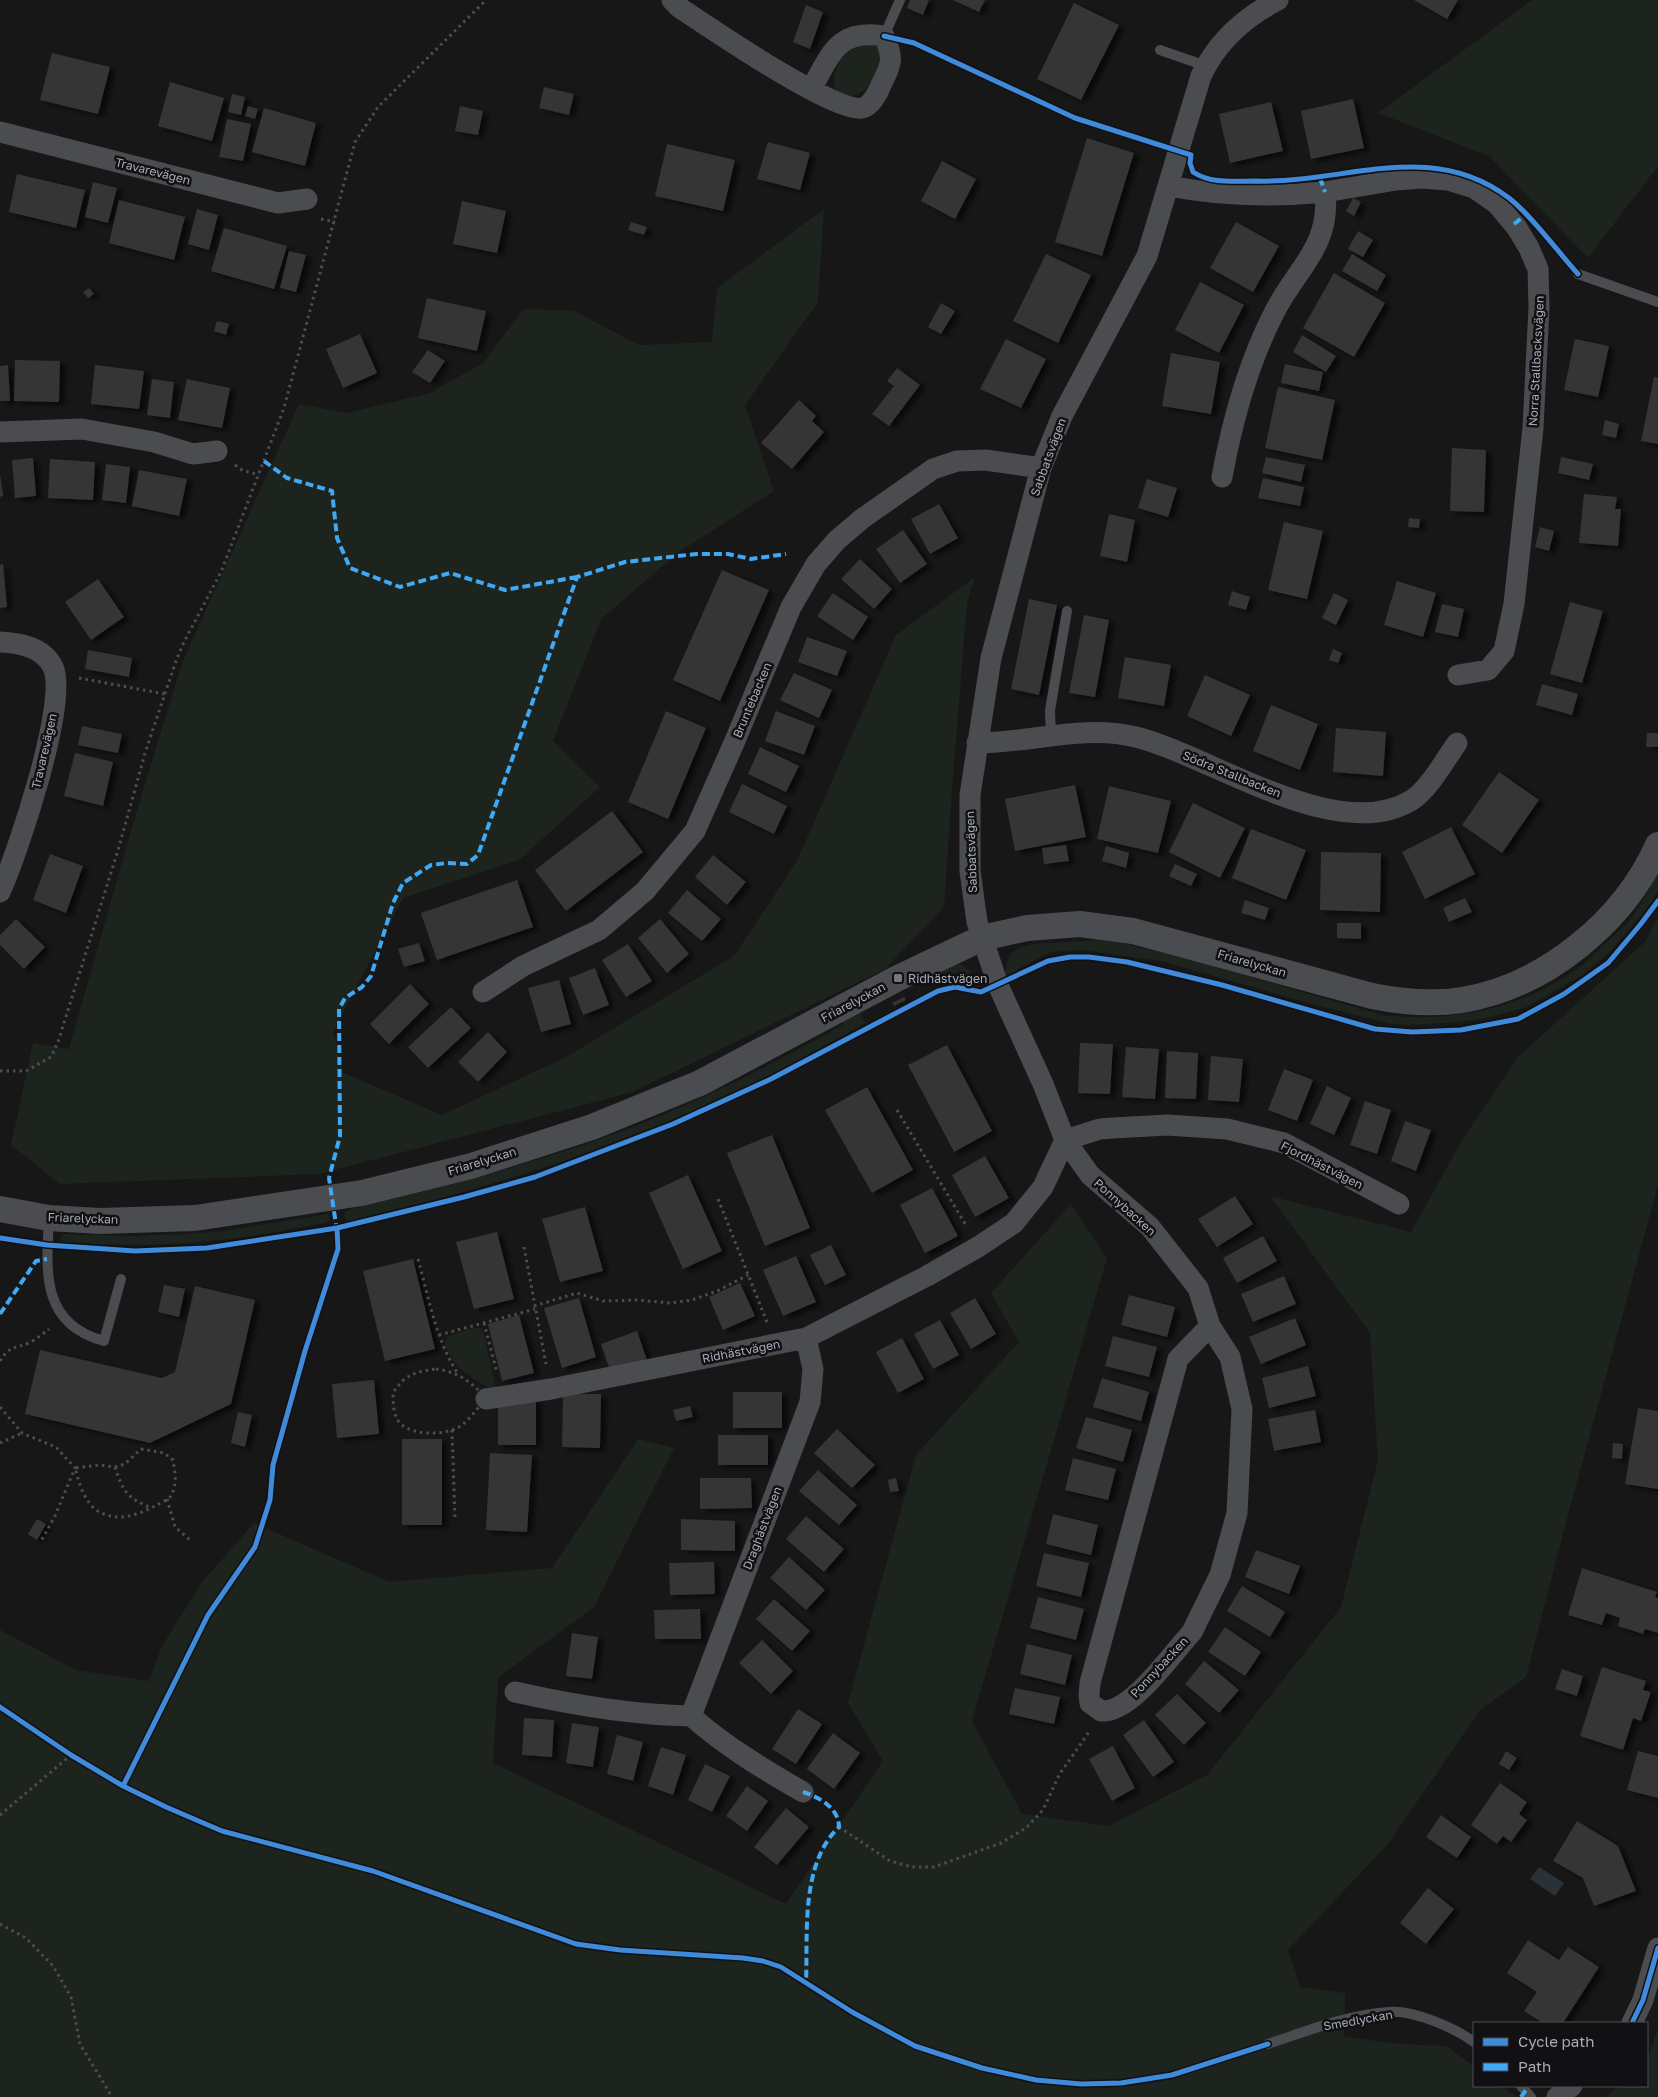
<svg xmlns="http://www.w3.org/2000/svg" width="1658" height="2097" viewBox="0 0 1658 2097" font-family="'Golos Text',sans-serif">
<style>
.green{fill:#1d241e}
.water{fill:#2a3239}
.building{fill:#353536;filter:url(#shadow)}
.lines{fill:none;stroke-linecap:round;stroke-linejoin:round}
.path{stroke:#4d4e52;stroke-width:3;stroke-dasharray:2.5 4;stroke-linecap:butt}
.service{stroke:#4b4c50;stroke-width:10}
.minor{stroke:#4b4c50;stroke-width:21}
.tertiary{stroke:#4b4c50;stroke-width:26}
.quiet{stroke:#3fa9f5;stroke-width:4;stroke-dasharray:8 4;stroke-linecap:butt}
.cycleway-casing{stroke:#111113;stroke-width:8}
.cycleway{stroke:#408adc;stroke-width:5}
.poi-dot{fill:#757880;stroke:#111113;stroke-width:2}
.labels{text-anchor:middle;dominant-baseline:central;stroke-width:5;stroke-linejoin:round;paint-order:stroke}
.street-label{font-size:12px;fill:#a8adb8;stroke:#111113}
.poi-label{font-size:12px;fill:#a8adb8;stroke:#111113;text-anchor:start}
</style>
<defs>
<filter id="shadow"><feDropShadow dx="5.5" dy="3" stdDeviation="2.5" flood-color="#0009"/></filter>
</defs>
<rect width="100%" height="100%" fill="#171717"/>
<path class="green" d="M1532,0H1658V166L1588,258L1489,156L1378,113Z
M875,44L881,49C877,121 800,102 851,47Z
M824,209L818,302L745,405L774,491L679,552L601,619L553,741L600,787L519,860L403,898L333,1032L344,1073L442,1115L566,1057L734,956L797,861L896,635L975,577L967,603L952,789L944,907L885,969L633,1092L319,1174L60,1184L11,1145L33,1043L69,1049L133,824L182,663L299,404L347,413L430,393L483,363L524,309L574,311L639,345L712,342L717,288Z
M1658,873V892L1641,916L1608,954L1581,976L1527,1007L1492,1017L1460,1022L1408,1025L1391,1024L1316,1005L1161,961L1081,950L1052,952L1042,956L1008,975L1004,974L1010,954L1020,947L1034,944L1097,940L1122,943L1180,957L1383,1015C1449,1023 1523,1009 1578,968C1588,961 1597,951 1606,943C1613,936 1621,929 1628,922C1640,908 1649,889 1658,873Z
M1658,917V1185L1565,1526L1526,1677L1480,1710L1388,1844L1288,1950L1300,1987L1345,1993L1344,2037L1403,2044L1446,2046L1474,2066V2086H1501L1517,2097H0V1630L76,1670L149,1681L162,1646L202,1582L254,1523L389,1582L552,1568L638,1439L674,1448L594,1607L498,1678L493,1763L786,1904L883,1761L848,1703L916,1455L1019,1342L991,1293L1071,1204L1107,1258L972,1721L1022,1814L1108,1826L1207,1775L1341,1607L1378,1460L1370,1333L1270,1196L1411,1232L1464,1137L1518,1057L1646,941Z
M951,962C965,965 973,970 979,984L951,983L939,979L935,971Z
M858,1009L866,1023C818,1049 769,1077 719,1100C600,1154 476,1192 349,1221L346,1220L344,1213L347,1210C435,1189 521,1167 606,1137C686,1108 762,1070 836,1029L842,1025L843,1020Z
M328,1214L330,1221L325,1223C283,1231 240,1239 197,1242C153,1246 108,1245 64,1242L60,1239L64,1234L130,1236L185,1234L222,1231Z
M473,1328H481L483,1331L496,1388L492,1389C479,1383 458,1370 451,1357C448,1353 447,1347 445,1342L447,1337Z
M1658,2029V2097H1605L1619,2086H1647V2060Z"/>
<path class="water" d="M1539,1867L1564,1883L1555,1896L1530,1879Z"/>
<path class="building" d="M910,0H929L923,15L907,8Z
M953,0H985L979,12Z
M1414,0H1458L1447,19Z
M1074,3L1119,25L1081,100L1037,79Z
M806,5L823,12L810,49L793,42Z
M52,53L110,67L98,114L40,100Z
M170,82L224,98L212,141L158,126Z
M544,87L574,94L569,115L539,108Z
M232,94L245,97L241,115L228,112Z
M1353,99L1364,148L1311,159L1301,111Z
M1271,102L1283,151L1230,163L1219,114Z
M248,106L258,109L255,119L245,116Z
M460,106L483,111L478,135L455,131Z
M264,108L316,123L305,166L252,152Z
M227,119L251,124L243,161L219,157Z
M1087,138L1134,153L1102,256L1055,242Z
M768,142L810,153L800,190L757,179Z
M667,144L735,160L723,211L655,196Z
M942,161L976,179L955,219L921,201Z
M17,174L85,190L76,228L9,212Z
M93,182L117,188L108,223L85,217Z
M1353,198L1361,202L1354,216L1346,211Z
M119,200L185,217L174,260L109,243Z
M462,201L506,211L497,253L453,244Z
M197,209L218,215L209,250L188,244Z
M631,222L647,227L644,235L628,230Z
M1236,222L1279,246L1253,292L1210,268Z
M224,228L287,246L274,289L211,271Z
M1358,231L1373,240L1363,257L1348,249Z
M289,251L306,255L296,292L280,288Z
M1046,254L1091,275L1058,343L1013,321Z
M1352,254L1386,275L1377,291L1342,271Z
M1334,273L1385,303L1354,357L1303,328Z
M1200,282L1244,305L1219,353L1175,330Z
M89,288L94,294L88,298L83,292Z
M427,298L486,311L477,351L418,338Z
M941,303L955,311L941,334L928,327Z
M217,321L229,324L226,335L214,331Z
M360,334L377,373L343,388L326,349Z
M1302,335L1336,356L1326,372L1293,352Z
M1006,339L1046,359L1021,408L980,389Z
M1575,339L1609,346L1598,397L1564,390Z
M428,350L445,361L430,383L412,372Z
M1171,353L1220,362L1211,414L1162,406Z
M15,360L60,361L59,402L14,401Z
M1285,364L1323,372L1319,391L1281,383Z
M8,365L10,401H0V366Z
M95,365L144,371L139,409L91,404Z
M897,368L920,385L889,426L872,414L894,386L887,381Z
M1654,377L1658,378V444L1641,441Z
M152,379L174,382L170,418L147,415Z
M187,379L230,388L222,428L178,420Z
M1278,387L1335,400L1322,460L1265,448Z
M799,400L816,416L812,421L824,432L792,469L761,443Z
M1605,420L1619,424L1616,438L1602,435Z
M1452,448L1486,450L1484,512L1450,511Z
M1266,457L1305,465L1301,482L1262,473Z
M1561,457L1593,464L1589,480L1558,473Z
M33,458L36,496L15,498L12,460Z
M50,459L95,462L93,500L48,498Z
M106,464L130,467L126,503L102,500Z
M139,470L187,479L179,516L132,506Z
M0,474L3,496L0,497Z
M1263,478L1304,487L1300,506L1258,498Z
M1147,479L1177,488L1168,517L1138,508Z
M1584,494L1617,497L1615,509H1621L1618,546L1579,543Z
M939,504L958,538L930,554L911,519Z
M1109,514L1135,520L1127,562L1100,556Z
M1409,518L1420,519L1419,528L1408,527Z
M1284,522L1323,531L1307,599L1268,590Z
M1540,527L1554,531L1549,551L1535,547Z
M903,530L927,564L900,583L876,549Z
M860,559L892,589L874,609L841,579Z
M3,564L7,607L0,608V565Z
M722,570L769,590L720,701L673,680Z
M98,579L124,617L91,640L65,602Z
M1397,581L1436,593L1423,637L1384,625Z
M1232,591L1250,597L1246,610L1228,605Z
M833,593L868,617L853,640L817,616Z
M1334,593L1348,600L1336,625L1322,618Z
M1029,599L1057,605L1039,695L1011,689Z
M1570,602L1603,611L1582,683L1550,674Z
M1442,604L1464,609L1458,637L1435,632Z
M1084,615L1109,620L1095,697L1069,693Z
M807,637L847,651L837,676L798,662Z
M1333,649L1342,653L1338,663L1329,660Z
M88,650L132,658L129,677L85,669Z
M1125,657L1171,665L1164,706L1118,698Z
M794,673L832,690L819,718L780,700Z
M1205,675L1250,695L1231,736L1187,716Z
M1542,684L1578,694L1572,715L1536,705Z
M1271,705L1318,724L1300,770L1253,751Z
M666,711L706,728L668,819L628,802Z
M776,711L815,726L804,755L765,741Z
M82,726L122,734L118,753L78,745Z
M1336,728L1386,732L1383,776L1333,772Z
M1647,733H1658V747H1646Z
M760,747L799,766L786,792L748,774Z
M75,753L113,762L103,806L64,796Z
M1499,772L1539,800L1502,853L1462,825Z
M742,784L787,806L774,834L729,812Z
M1075,785L1086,837L1015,851L1005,799Z
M1109,786L1171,801L1158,853L1097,839Z
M1193,803L1245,828L1220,878L1169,852Z
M612,811L643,852L566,911L535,870Z
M1451,827L1475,874L1425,899L1402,852Z
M1251,829L1306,850L1286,900L1232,878Z
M1066,845L1069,861L1044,864L1042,848Z
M1106,846L1129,853L1126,868L1102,861Z
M1321,852L1381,853L1380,912L1320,910Z
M50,854L83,866L66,913L33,900Z
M713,855L746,882L727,905L695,877Z
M1175,864L1197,874L1191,886L1169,876Z
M517,880L533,927L437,960L421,913Z
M687,890L721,919L702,941L668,913Z
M1465,898L1472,912L1449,922L1443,908Z
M1245,900L1269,908L1265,920L1241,913Z
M16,919L45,947L24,969L0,945V935Z
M660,919L689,954L667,973L638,938Z
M1337,923H1361V939L1337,938Z
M419,943L425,961L404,967L398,949Z
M628,944L652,981L626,997L602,960Z
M595,968L609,1005L583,1015L569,978Z
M559,980L571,1024L541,1032L528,988Z
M410,984L429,1004L389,1044L370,1024Z
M904,997L906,1000L894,1006L892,1003Z
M451,1007L471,1028L428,1068L408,1047Z
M488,1032L507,1052L478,1082L458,1062Z
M1080,1043L1113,1044L1110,1094L1078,1093Z
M947,1045L992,1131L954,1152L908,1065Z
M1126,1047L1159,1049L1155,1099L1122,1097Z
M1167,1051L1198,1053L1196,1099L1165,1098Z
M1211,1056L1243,1059L1239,1102L1208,1100Z
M1284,1069L1313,1080L1297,1121L1268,1110Z
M1327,1086L1351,1098L1334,1135L1310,1124Z
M867,1087L913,1170L872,1193L825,1110Z
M1365,1101L1391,1110L1377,1154L1350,1145Z
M1405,1121L1431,1130L1416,1171L1391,1161Z
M772,1135L810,1228L765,1246L727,1153Z
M985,1156L1009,1198L975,1217L952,1175Z
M688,1175L722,1251L683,1269L649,1193Z
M932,1188L958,1236L925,1253L900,1205Z
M1235,1196L1253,1224L1217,1247L1198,1219Z
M585,1207L603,1271L560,1282L542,1219Z
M497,1232L514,1299L474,1309L456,1242Z
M1263,1236L1277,1261L1237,1283L1223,1258Z
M831,1245L846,1275L825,1285L810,1255Z
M796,1256L816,1302L783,1316L763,1270Z
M413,1259L435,1349L385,1361L363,1271Z
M1284,1276L1296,1304L1253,1322L1241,1294Z
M740,1283L755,1316L723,1330L709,1297Z
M164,1285L185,1289L179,1317L158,1312Z
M195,1286L255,1300L231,1404L150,1443L25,1414L40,1350L162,1378L175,1372Z
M1129,1295L1175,1307L1167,1337L1121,1325Z
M579,1298L596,1357L562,1368L544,1308Z
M975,1298L996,1334L971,1349L950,1313Z
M519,1315L534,1373L502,1381L488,1324Z
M1295,1318L1306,1345L1261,1364L1249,1337Z
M940,1320L959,1355L933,1369L914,1334Z
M637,1331L647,1360L611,1373L601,1344Z
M1113,1336L1157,1347L1149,1377L1105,1366Z
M902,1338L924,1379L898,1393L876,1352Z
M1308,1366L1316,1396L1269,1408L1262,1378Z
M1102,1378L1149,1392L1141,1421L1093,1407Z
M374,1380L379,1434L337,1438L332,1384Z
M733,1392H782V1428H733Z
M563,1394H601L600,1448L562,1447Z
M498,1400H536V1445H498Z
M690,1406L693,1417L676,1421L673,1410Z
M1638,1408L1658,1411V1489L1625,1484Z
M1315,1410L1321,1442L1274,1451L1268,1419Z
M238,1412L252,1415L245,1447L231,1443Z
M1086,1417L1132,1430L1123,1462L1076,1448Z
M837,1429L875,1465L852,1488L814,1453Z
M718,1435H768V1465H718Z
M402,1439H442V1525H402Z
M1613,1443L1623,1444L1622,1459L1612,1458Z
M490,1453L532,1455L527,1532L486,1530Z
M1073,1458L1116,1469L1108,1500L1065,1490Z
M818,1470L857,1505L839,1525L799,1491Z
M700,1478H751L752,1508L700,1509Z
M896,1478L899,1491L890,1492L888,1480Z
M1053,1514L1098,1525L1091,1555L1046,1544Z
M806,1516L844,1549L824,1572L786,1539Z
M37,1519L46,1524L37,1540L28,1534Z
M681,1519L735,1521V1551L681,1550Z
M1256,1550L1300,1566L1289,1594L1245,1577Z
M1044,1553L1089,1563L1081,1597L1036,1586Z
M789,1557L825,1590L806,1610L770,1578Z
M714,1562L715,1594L670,1595L669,1563Z
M1582,1568L1657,1592L1655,1597L1658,1598V1633L1645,1629L1643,1634L1618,1626L1620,1618L1606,1613L1602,1625L1568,1615Z
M1242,1586L1285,1612L1270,1637L1227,1611Z
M1038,1597L1084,1609L1076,1640L1030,1628Z
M774,1599L810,1631L792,1651L756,1619Z
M700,1609L701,1639H655L654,1610Z
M1225,1627L1261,1652L1245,1676L1208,1652Z
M572,1633L598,1637L592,1679L566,1676Z
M762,1640L793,1671L771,1694L739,1663Z
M1027,1644L1072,1655L1065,1685L1020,1674Z
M1204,1661L1239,1690L1219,1713L1185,1684Z
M1602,1667L1646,1681L1643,1690L1651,1692L1641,1721L1633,1718L1623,1750L1580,1736Z
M1562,1669L1583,1676L1577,1696L1555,1689Z
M1015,1688L1060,1697L1054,1724L1009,1714Z
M1177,1694L1206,1723L1184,1745L1155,1715Z
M798,1709L822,1724L796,1764L772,1749Z
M524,1718L554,1720L552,1757L522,1755Z
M1144,1720L1174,1762L1153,1777L1123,1735Z
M572,1723L599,1727L593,1767L566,1763Z
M833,1733L860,1753L834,1789L807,1769Z
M617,1735L643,1742L633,1781L607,1774Z
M1113,1746L1135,1788L1112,1801L1089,1759Z
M661,1747L686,1755L673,1795L648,1786Z
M1506,1751L1517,1758L1509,1770L1499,1764Z
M1638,1751L1658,1756V1798L1627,1790Z
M705,1764L730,1776L712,1812L688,1800Z
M1500,1783L1527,1802L1519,1814L1527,1820L1511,1842L1503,1836L1497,1844L1471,1825Z
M747,1786L768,1801L747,1831L726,1816Z
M786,1808L809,1827L777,1865L754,1847Z
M1441,1815L1471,1837L1457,1858L1426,1837Z
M1577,1821L1618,1846L1636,1891L1594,1906L1583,1878L1553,1861Z
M1428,1888L1454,1909L1426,1944L1400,1923Z
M1528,1940L1559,1960L1568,1947L1599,1967L1563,2023H1543L1524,2011L1537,1992L1507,1973Z"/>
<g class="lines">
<path class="path" d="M321,219L335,222
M235,465L242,470L259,475
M79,678L165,694
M0,1071H26L51,1057L58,1042L119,847L145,753L176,661L184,642L221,572L284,408L355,142L378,107L486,0
M897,1110L967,1227
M718,1199L767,1322
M524,1247L546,1364
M418,1259C429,1299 436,1340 458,1374
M534,1306L577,1293L603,1301L638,1300L670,1303L692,1300L717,1291L748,1275
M484,1323L497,1373
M439,1335L535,1309
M0,1361C10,1345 15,1349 29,1343C36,1339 43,1334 49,1329
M436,1369C456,1371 474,1383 486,1399C478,1407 469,1421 459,1427C445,1435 416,1436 402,1425C393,1418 393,1403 393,1393C405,1374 415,1372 436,1369Z
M0,1407L22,1433L56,1447L75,1468L55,1516L40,1543
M452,1430L455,1519
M0,1443L22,1433
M141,1449L164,1453L173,1460C175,1472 178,1485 170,1497C167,1500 161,1503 157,1505C138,1515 115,1524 95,1509C83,1499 79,1482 75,1468L99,1465L115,1467L125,1464Z
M115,1467C123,1492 127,1498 152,1508
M167,1499L175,1527L190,1540
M0,1815L71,1755
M839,1827L890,1861L912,1867H934L1001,1843L1026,1828L1043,1810L1059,1775L1089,1732
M0,1924L26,1938L53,1966L71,1997L80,2044L112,2097"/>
<path class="service" d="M884,36L900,0
M1160,50L1206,66
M1578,274L1658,302
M1051,737L1050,710L1067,611
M49,1219C46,1272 41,1324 104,1341L121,1279
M1268,2044C1307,2031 1347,2015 1388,2012C1412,2009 1455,2028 1474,2042
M1521,2086L1531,2097"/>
<path class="minor" d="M672,0L680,8C707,26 836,114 862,108C871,106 878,93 881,85C892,64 894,58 884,36C837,28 831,55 811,89
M0,132L278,203L307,199
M1169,186C1220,196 1274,197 1325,192C1331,246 1297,268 1275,311C1249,361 1232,422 1222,477
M1325,192L1396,180L1422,178L1448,180L1474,188L1497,204L1517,228L1529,248L1538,269L1539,307L1533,428L1514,604L1504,651L1488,670L1458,675
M0,432L82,429L154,442L193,454L217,451
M0,642C20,643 43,647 53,667C69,701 17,855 0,892
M977,743C1030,743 1084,724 1136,737C1211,756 1338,846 1412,800C1429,789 1445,760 1457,743
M483,992L523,966L599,930L645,891L695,831L734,743L791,607L816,564L837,540L863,518L933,469L957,461L985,460L1041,468
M1210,1326L1178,1359L1090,1683L1089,1695L1090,1703L1101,1711C1129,1714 1168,1659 1186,1639L1192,1632L1220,1575L1237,1513L1242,1409L1230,1357L1210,1326L1198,1288L1150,1227L1090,1175L1065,1140L1100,1129L1113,1128L1167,1125L1227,1129L1284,1143L1399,1204
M486,1399L551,1389L806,1338L927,1276L978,1247L1014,1223L1043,1187L1065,1140L1043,1084L998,985L977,922L970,871V795L991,658L1041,468L1062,416L1147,256L1201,76C1217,42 1245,17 1278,0
M515,1692C573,1705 632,1715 691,1716C725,1746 763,1769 803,1792
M691,1716L810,1402L813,1369L806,1338
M1632,2023L1643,2000L1658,1948
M1557,2097L1572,2086"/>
<path class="tertiary" d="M0,1209L49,1218L100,1221L195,1218L362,1193L471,1166L592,1127L700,1083L898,978L982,938L1027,928L1080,924L1133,931L1372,996C1402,1002 1431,1005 1462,1000C1546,986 1624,921 1658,845"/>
<path class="quiet" d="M1320,178L1325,192
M1514,224L1526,215
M264,461L287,478L332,491L337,538L350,568L400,587L450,573L505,590L577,577
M337,1231L329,1178L340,1136L339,1009L345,998L362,987L371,976L393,903L403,883L431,865L447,863L467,864L478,855L577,577L625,562L696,554H728L751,559L786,554
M0,1314L36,1261L47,1259
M803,1792C819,1797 839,1808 839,1827C800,1864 808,1934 806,1984
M1521,2097L1526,2090"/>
<g class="cycleway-casing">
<path id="cycleway" d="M884,36L914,43L1075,118L1191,155L1190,163L1193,172C1211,184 1234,181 1255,181C1345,184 1430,138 1509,198C1532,216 1558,252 1578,274
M0,1238L47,1245L135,1251L207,1248L337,1228L464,1197L535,1177L673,1124L771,1079L938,991L955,987L981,992L1048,961L1070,957H1089L1127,962L1222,985L1375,1029L1412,1032L1461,1030L1518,1019L1564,994L1608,963L1640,925L1658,901
M0,1707L71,1755L123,1786L166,1807L222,1831L373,1871L576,1944L620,1950L743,1958L763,1961L781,1967L852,2012L915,2046L982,2068L1036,2080L1081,2084L1121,2083L1172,2075L1268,2044
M123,1786L208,1615L255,1547L270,1500L273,1465L305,1351L338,1249L337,1228
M1632,2023L1643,2000L1658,1948"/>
</g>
<use href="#cycleway" class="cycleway"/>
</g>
<rect class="poi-dot" x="893" y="973" width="10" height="10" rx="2.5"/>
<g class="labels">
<g class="street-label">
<text transform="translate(153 171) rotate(14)">Travarevägen</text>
<text transform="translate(1536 361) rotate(-87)">Norra Stallbacksvägen</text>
<text transform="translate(1048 457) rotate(-70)">Sabbatsvägen</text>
<text transform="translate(752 700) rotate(-67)">Bruntebacken</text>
<text transform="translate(44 751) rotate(-77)">Travarevägen</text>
<text transform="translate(1232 774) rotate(22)">Södra Stallbacken</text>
<text transform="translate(971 852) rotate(-92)">Sabbatsvägen</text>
<text transform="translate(1252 963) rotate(16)">Friarelyckan</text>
<text transform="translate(853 1002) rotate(-28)">Friarelyckan</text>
<text transform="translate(482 1161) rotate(-17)">Friarelyckan</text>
<text transform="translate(1322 1165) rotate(27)">Fjordhästvägen</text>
<text transform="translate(1125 1207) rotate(42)">Ponnybacken</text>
<text transform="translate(83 1218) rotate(2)">Friarelyckan</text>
<text transform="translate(741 1351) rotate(-11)">Ridhästvägen</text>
<text transform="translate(762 1528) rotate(-69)">Draghästvägen</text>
<text transform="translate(1159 1667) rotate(-47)">Ponnybacken</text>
<text transform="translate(1358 2020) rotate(-10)">Smedlyckan</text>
</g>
<g class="poi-label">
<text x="908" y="978">Ridhästvägen</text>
</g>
</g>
<rect x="1473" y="2022" width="175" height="65" fill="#111113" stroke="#4d4f55"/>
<rect x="1483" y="2038" width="25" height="8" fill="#408adc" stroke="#4d4f55"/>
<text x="1518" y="2047" font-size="15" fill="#a8adb8">Cycle path</text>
<rect x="1483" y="2063" width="25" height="8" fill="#3fa9f5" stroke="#4d4f55"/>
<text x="1518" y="2072" font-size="15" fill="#a8adb8">Path</text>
</svg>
